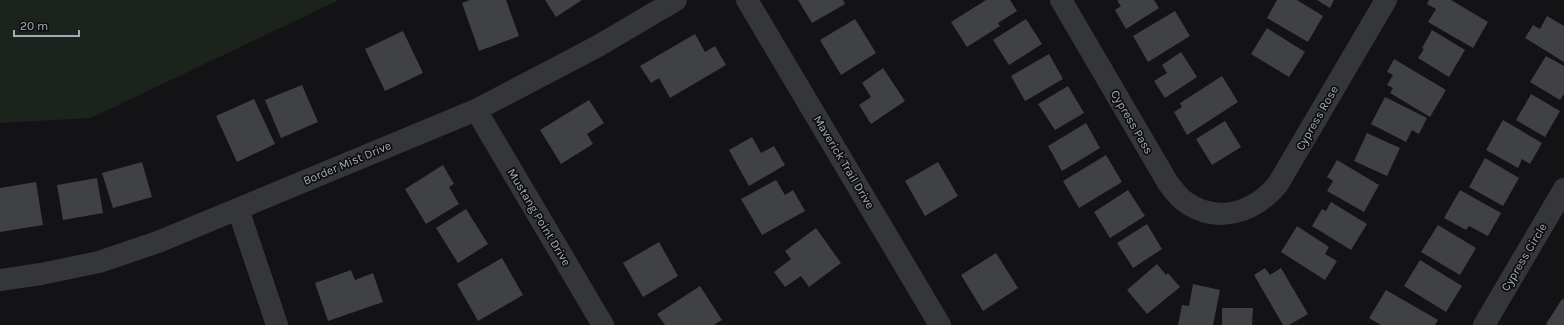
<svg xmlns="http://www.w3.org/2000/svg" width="1564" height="325" viewBox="0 0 1564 325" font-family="Karla,sans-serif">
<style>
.green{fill:#1b231c}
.building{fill:#3f4145}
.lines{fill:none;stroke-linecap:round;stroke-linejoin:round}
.street{stroke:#34363a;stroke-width:22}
.labels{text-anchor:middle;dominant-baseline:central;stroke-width:3.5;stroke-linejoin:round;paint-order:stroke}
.street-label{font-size:12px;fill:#a5abb6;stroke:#0e0e10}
</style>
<rect width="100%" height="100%" fill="#131315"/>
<path class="green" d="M0,0H339L91,118L0,123Z"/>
<path class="building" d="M470,0H506L519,36L479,51L462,3Z
M545,0H582L556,17Z
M798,0H843L845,4L812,23Z
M986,0H1010L1017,11L998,23L1000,26L967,47L951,22Z
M1119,0H1154L1159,8L1126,29L1115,10L1121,6L1117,1Z
M1277,0H1297L1323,16L1308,42L1267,18Z
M1317,0H1334L1330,8Z
M1429,0H1451L1488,22L1473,48L1428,22L1436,9L1427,4Z
M1175,11L1190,36L1148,62L1133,36Z
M1547,16L1564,26V62L1525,38L1533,25L1540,29Z
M855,19L876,53L841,75L820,40Z
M1026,19L1042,44L1009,65L993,40Z
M1267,28L1305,52L1289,77L1251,54Z
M1432,30L1465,50L1449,77L1418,58L1424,49L1422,48Z
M403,31L423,73L385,91L365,49Z
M695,34L705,52L715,46L726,65L670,98L659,78L651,83L640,66Z
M1181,52L1197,77L1165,98L1154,81L1167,73L1162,65Z
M1049,54L1063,79L1025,101L1011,76Z
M1546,56L1564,66V94L1560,100L1530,82Z
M1394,59L1446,90L1430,117L1390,93L1393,88L1387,85L1393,75L1387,72Z
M883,68L905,101L871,124L859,105L871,97L862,83Z
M1222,76L1238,102L1187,135L1174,112L1182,107L1180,103Z
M302,85L318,122L281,138L265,100Z
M1068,86L1084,113L1055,130L1038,104Z
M1531,94L1560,111L1545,137L1516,120Z
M1385,97L1427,118L1419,134L1412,130L1406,142L1371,124Z
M254,99L275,144L237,162L216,116Z
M589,100L604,123L587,134L593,144L561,164L540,130Z
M1503,120L1542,143L1530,164L1522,159L1518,168L1486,150Z
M1225,121L1241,147L1212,165L1196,139Z
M1086,123L1100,148L1062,171L1048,146Z
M1367,133L1400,148L1387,176L1354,161Z
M752,137L761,153L774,146L785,165L749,186L729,150Z
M1106,155L1122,182L1079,208L1063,181Z
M1485,158L1519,178L1503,206L1469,187Z
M1337,160L1379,185L1364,212L1327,191L1333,181L1327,177Z
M142,162L152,197L113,208L102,173Z
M938,162L958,196L925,216L905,181Z
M443,165L454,184L449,187L459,204L426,224L405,189Z
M97,178L103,213L63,220L57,185Z
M776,180L785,195L793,190L805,211L762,235L741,199Z
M36,182L43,225L0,232V188Z
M1128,190L1145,216L1110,238L1094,212Z
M1460,190L1501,213L1488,236L1469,226L1466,230L1444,218Z
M1331,202L1367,224L1351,250L1312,226L1322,209L1326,211Z
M466,209L488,244L458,263L436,228Z
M1147,224L1162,249L1133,268L1117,243Z
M1438,225L1476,248L1460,275L1421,252Z
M1297,226L1329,247L1325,254L1337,261L1325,280L1281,252Z
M816,228L841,263L809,287L801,276L785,287L774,272L791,259L785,251Z
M659,242L678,276L643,297L623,263Z
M996,253L1018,288L983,311L961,275Z
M502,258L523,295L478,321L457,284Z
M1420,260L1462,286L1446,312L1404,286Z
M1157,264L1166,275L1168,273L1180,287L1147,314L1127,290Z
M1265,268L1270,275L1281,268L1308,314L1289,325H1283L1254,275Z
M351,270L355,280L373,273L383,302L328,321L315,283Z
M1193,284L1220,290L1213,325H1178L1182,305L1189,306Z
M700,286L722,320L714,325H665L657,314Z
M1386,290L1438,320L1435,325H1381L1369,318Z
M1562,299L1564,300V325H1548L1546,324Z
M1222,308H1253L1252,325H1222Z"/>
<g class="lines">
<path class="street" d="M747,0L940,325
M1061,0L1168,183C1173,189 1178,197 1184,201C1217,225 1254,213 1278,184L1386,0
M476,110L603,325
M238,209L277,325
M0,280L41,274L99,262L158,242L476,110L598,46L676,0
M1484,325L1564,189"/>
</g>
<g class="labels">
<g class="street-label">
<text transform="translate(1317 118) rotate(-60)">Cypress Rose</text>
<text transform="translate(1132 122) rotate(60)">Cypress Pass</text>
<text transform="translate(844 162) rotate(59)">Maverick Trail Drive</text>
<text transform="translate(347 163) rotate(-23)">Border Mist Drive</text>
<text transform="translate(539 217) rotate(59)">Mustang Point Drive</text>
<text transform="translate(1524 257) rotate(-59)">Cypress Circle</text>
</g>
</g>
<path d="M14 30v6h65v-6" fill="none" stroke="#a5abb6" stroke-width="2"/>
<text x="20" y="30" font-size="12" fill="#a5abb6" stroke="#0e0e10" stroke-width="3" paint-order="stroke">20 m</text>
</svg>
